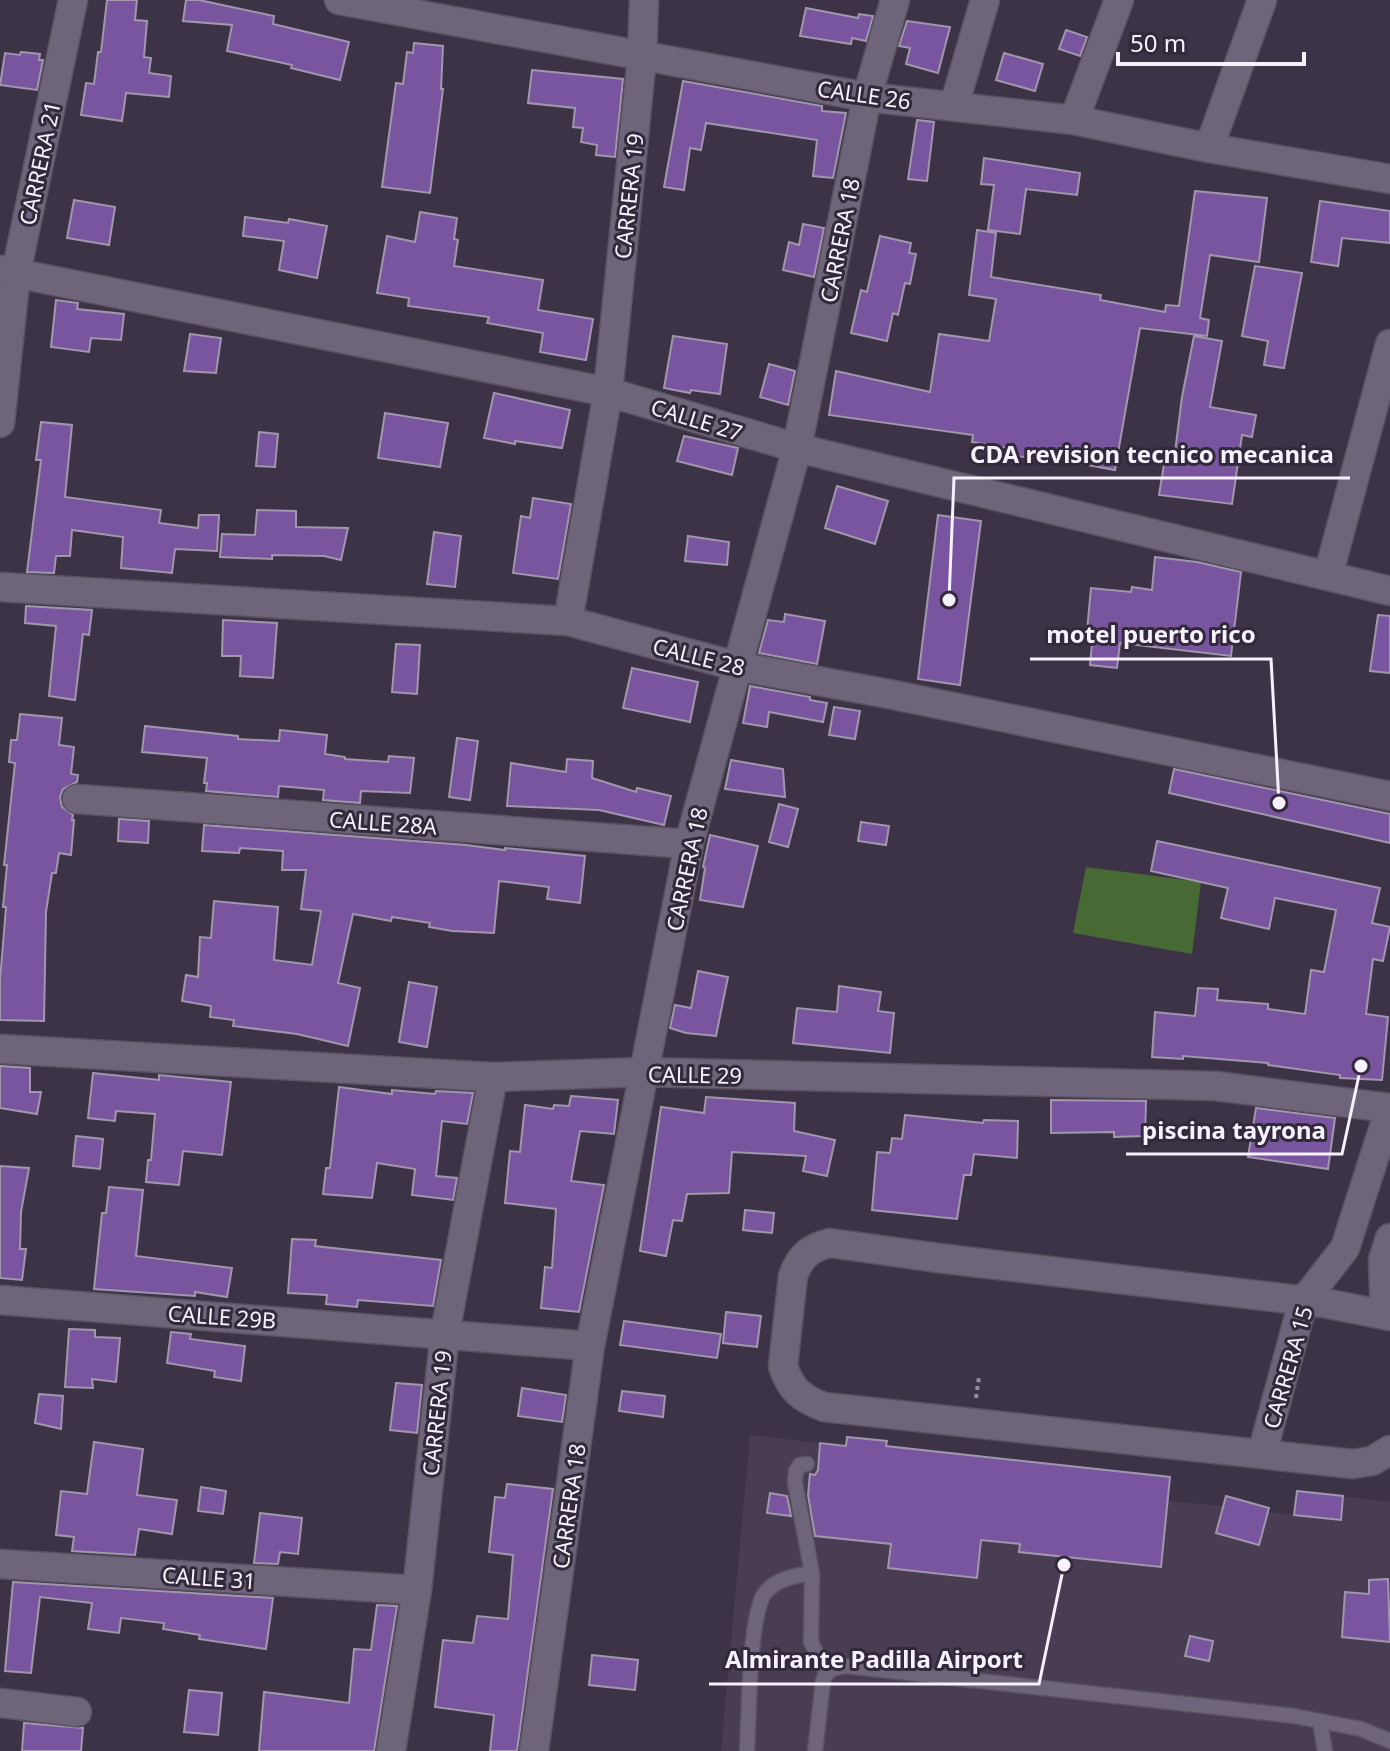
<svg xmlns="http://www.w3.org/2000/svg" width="1390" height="1751" viewBox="0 0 1390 1751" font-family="'Noto Sans',sans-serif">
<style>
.built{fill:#493d54}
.green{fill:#476934}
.building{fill:#78559e;stroke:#a197ad;stroke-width:2}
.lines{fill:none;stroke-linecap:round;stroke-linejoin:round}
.lane-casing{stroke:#5a5362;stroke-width:17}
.street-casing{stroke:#5a5362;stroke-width:31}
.path{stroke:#968f9f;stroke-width:4;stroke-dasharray:4 4;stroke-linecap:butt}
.lane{stroke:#6f657a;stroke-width:14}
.street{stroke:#6f657a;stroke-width:28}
.labels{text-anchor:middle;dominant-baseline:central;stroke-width:6;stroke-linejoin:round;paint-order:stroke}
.street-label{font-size:22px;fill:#f6f1fd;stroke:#32293b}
.leader{fill:none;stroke:#f6f1fd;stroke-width:3}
.callout-dot{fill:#f6f1fd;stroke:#32293b;stroke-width:3}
.callout-label{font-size:24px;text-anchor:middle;font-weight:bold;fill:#f6f1fd;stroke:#32293b;stroke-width:6;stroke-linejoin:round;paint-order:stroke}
</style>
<rect width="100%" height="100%" fill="#3c3346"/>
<path class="built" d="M750,1435L846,1446L847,1437L887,1441V1446L1170,1477L1168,1501L1223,1506L1226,1496L1269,1508V1512L1294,1515L1297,1491L1390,1502V1751H721Z"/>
<path class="green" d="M1086,867L1201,882L1192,954L1073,933Z"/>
<path class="building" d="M107,0H137L135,20L147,21L144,57L151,58L149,73L171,76L169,97L126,93L122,121L81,115L86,83L94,84L98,52H101Z
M186,0H199L274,16L273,24L349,42L340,80L291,68L292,65L227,51L232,25L183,21Z
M806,8L858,18L859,14L873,16L866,41L852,38L851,44L800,36Z
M907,21L950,27L938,73L906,64L910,48L899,46Z
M1066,30L1087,37L1080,56L1059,49Z
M414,43L443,46L441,89H443L430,193L382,187L396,83L403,84L407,52L413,53Z
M21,52L40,54L39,60H43L37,90L0,85L5,53L20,55Z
M1004,53L1043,64L1035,91L996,80Z
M532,70L623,79L615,157L596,155L597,145L581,142L583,128L573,127L575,108L528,103Z
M683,81L822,106V111L846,113L833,178L813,176L817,140L706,123L701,150L690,148L684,190L664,187Z
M917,120L934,122L927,181L908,179Z
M984,158L1080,173L1077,195L1026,189L1020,234L988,230L994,185L981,184Z
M1195,191L1267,198L1259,262L1210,255L1200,318L1209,320L1207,336L1140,328L1115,470L1033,455L1032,458L1007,455L1008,448L972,442L973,435L829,415L836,371L930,392L939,334L989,341L996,299L969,295L977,230L996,233L991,277L1101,295L1100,300L1165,312L1166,305L1179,306Z
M74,200L115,207L109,245L67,238Z
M1320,201L1390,211V243L1342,238L1338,266L1311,262Z
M420,212L457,218L454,239L458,240L454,266L543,280L538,310L593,319L586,360L540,352L543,333L487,323L489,317L408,306L409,298L377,293L387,236L415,242Z
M245,217L288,223L289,219L327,226L317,278L279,270L284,241L243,236Z
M803,224L824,228L814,277L783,270L789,242L799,245Z
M880,236L911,243L909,253L916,254L910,284L905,283L898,315L893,313L887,341L851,333L861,290L867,292Z
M1255,266L1302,273L1284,368L1264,365L1268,341L1242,336Z
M56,300L78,303L77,309L124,314L121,340L91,338L89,352L51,347Z
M190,334L221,338L216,373L184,371Z
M673,336L727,344L720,394L691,390L690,393L664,388Z
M1194,336L1222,341L1210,407L1256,415L1252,437L1242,435L1232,504L1159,495L1165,458L1174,460L1182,397Z
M769,364L795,371L788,405L760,397Z
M494,393L570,410L562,448L515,441V444L484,438Z
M385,413L448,423L440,467L378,458Z
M41,422L72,425L65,497L161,510L159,523L198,528L199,515H219L217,551L175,549L172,573L121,568L123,537L72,530L70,556H56L54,573L27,572L41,460H36Z
M259,432L278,434L275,467L256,466Z
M684,436L738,448L732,475L677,461Z
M837,486L888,501L875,544L825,528Z
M533,498L571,504L558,579L513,573L521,516L530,518Z
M257,510L296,511V527L348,528L341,560L324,556L272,555V559L220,557L222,534L255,535Z
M938,515L981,521L960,685L918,679Z
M434,532L461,536L455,587L427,584Z
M688,536L729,542L727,565L685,561Z
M1155,557L1197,562L1241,572L1231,656L1120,643L1117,668L1090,665L1093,632L1087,631L1091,588L1131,592L1132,587L1152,590Z
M26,606L92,610L89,635L83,634L75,700L49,696L56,626L25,623Z
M785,614L825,621L817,664L759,653L768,620L784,622Z
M1378,615L1390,616V673L1370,671Z
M223,620L277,623L273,678L240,676L241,656H222Z
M396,644L420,645L417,694L392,692Z
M632,668L698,682L690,722L623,708Z
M750,686L810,697V700L827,703L823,722L769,712L767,727L743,723Z
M834,707L860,711L855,739L829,735Z
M20,714L62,718L59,745L74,747L71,774L78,775L77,782L63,789L60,797L62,807L73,815L72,820H74L71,855L59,853L56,873H52L46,912L44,1021L0,1020V980L6,907H3L7,865H4L15,763L9,762L11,740H17Z
M145,726L238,736V739L279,741L280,730L327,735L325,754L345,757V759L388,762L389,756L414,758L410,793L361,791L360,803L323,800L324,790L279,786L278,797L206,791L207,783H204L207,758L142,752Z
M457,738L478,741L470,800L449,797Z
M567,759L593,761L592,778L636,792L637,788L671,796L664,825L599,810L507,806L511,763L566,772Z
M731,760L783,769L785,797L725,789Z
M1174,769L1390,814V843L1169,793Z
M779,804L798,809L788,847L769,842Z
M119,819L149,821L148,843L118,841Z
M861,822L889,826L886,845L858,841Z
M204,825L466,845L505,850V848L585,856L580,903L547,899L549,887L499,881L494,933L452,931L429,927L430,923L392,917L391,921L353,914L338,983L360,988L348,1046L297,1034L233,1026L234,1020L210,1017L211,1006L182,1001L186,975L198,977L200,937L211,938L214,901L278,907L274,960L312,965L321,911L301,909L306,870H282L283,851L240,848L239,853L202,851Z
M710,835L758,846L743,907L700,900L705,868L703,867Z
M1157,841L1380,888L1372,923L1390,927L1383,961L1373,959L1366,1014L1388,1017L1382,1080L1340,1078V1075L1268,1065V1063L1183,1056V1059L1152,1057L1155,1012L1195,1016L1198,988L1218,989L1217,1000L1268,1004V1009L1305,1014L1311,970L1324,972L1336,910L1275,898L1269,929L1221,918L1228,888L1151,871Z
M698,971L728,977L716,1036L686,1033L670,1028L675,1005L691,1008Z
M409,982L437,987L427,1047L399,1042Z
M839,986L881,992L878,1011L894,1013L890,1053L793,1043L797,1008L837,1012Z
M0,1066L30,1068V1092H41L37,1114L0,1108Z
M93,1073L159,1080V1075L231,1082L222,1155L183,1151L179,1185L146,1182L148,1160H151L155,1114L116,1111L115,1121L88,1118Z
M339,1087L392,1094V1090L435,1094L436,1091L473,1093L467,1124L442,1121L436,1176L457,1178L453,1200L412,1195L415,1169L377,1163L372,1198L323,1194L326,1168H330Z
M571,1096L618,1100L614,1134L580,1131L571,1181L604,1185L579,1312L541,1308L545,1267L552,1268L556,1209L505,1203L510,1151L520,1152L525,1105L553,1109L554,1105L569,1106Z
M706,1097L795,1103L794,1131L835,1140L827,1176L803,1171L806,1156L732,1152L729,1193L687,1194L682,1221L673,1220L666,1256L640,1251L661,1107L704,1113Z
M1051,1100L1146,1101L1145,1136L1114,1137V1132L1051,1133Z
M1256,1108L1335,1118L1328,1169L1248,1157Z
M905,1115L983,1123L984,1120L1018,1121L1017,1158L974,1154L971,1175H964L957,1219L872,1210L877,1152L890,1153L892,1138L902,1139Z
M76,1136L103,1139L100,1169L73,1166Z
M0,1166L29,1168L21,1212L20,1249H26L22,1280L0,1278Z
M109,1187L143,1190L136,1256L232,1268L227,1297L195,1292V1296L94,1289L102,1213H106Z
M745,1210L774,1213L772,1233L743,1230Z
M292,1239L316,1240L315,1246L441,1260L433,1306L358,1300L357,1307L326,1304L327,1295L288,1293Z
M726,1312L761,1316L757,1347L723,1343Z
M624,1321L721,1334L717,1358L620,1345Z
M69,1329L95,1330V1337L120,1338L116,1382L92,1379L93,1388L65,1387Z
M171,1332L191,1334L190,1339L245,1346L241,1381L214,1377L215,1371L167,1363Z
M396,1383L422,1385L417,1433L390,1430Z
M522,1388L566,1395L562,1422L518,1416Z
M622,1391L665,1396L663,1417L619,1411Z
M39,1394L63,1396L61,1429L35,1423Z
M847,1437L887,1441L886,1446L1170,1477L1161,1567L1019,1552L1020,1544L981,1540L977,1578L888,1568L891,1544L815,1536L808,1495L810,1474L815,1475L818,1470L820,1443L846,1446Z
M94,1442L143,1449L137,1495L177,1500L172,1534L139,1529L135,1555L72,1551L74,1537L56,1535L61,1491L87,1494Z
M507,1484L553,1489L517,1751H490L494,1715L435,1707L443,1640L473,1643L477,1616L508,1619L513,1555L489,1552L495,1497L505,1498Z
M201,1487L226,1491L223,1514L198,1511Z
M1297,1491L1343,1496L1341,1520L1294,1515Z
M770,1493L787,1496L791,1516L767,1513Z
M1226,1496L1269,1508L1259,1545L1216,1533Z
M260,1513L302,1518L298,1554L280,1552L278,1564L254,1563Z
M1388,1579L1390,1642L1342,1637L1345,1592L1369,1594V1580Z
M13,1582L273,1598L266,1649L199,1639L200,1635L163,1629L164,1623L121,1618L119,1633L88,1629L92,1603L40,1597L31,1673L5,1671Z
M377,1605L397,1606L374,1751H259L264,1692L349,1703L354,1649L371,1650Z
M1190,1636L1213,1641L1209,1661L1185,1656Z
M592,1655L638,1660L635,1690L589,1685Z
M189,1690L222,1693L218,1735L184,1732Z
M24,1723L83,1728L81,1751H22Z"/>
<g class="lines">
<g class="lane-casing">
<path id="lane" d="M807,1464L800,1465L796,1471L795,1483L812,1573L811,1642L826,1673
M1320,1721L1361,1729L1390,1741
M747,1751C749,1715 749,1624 763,1596C773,1579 795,1576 812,1573
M815,1751L823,1681C827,1669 834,1668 846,1666L1294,1716L1320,1721L1325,1751"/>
</g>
<g class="street-casing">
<path id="street" d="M339,0L867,97L1074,120L1209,148L1390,179
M954,106L985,0
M1074,120L1119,0
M1209,148L1262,0
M0,270L608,392L797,448L1390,591
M0,423L16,273L73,0
M1328,576L1390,344
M0,587L568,621L736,666L889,694L1390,796
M568,621L608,392L642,57L644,0
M77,799L689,844
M0,1049L493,1077L644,1072L1216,1086L1390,1108
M0,1300L590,1346
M1385,1314L1383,1260L1390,1238
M1390,1316L1324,1303L938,1258L830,1243C810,1248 800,1256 793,1276L783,1366C790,1389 802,1399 824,1407L1353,1464L1372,1461L1390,1450
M1262,1454L1303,1302L1345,1248L1390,1108
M0,1564L417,1590
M0,1703L77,1712
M391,1751L417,1590L445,1333L493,1077
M534,1751L590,1346L689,844L797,448L867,97L895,0"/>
</g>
<path class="path" d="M976,1398L979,1377"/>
<use href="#lane" class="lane"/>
<use href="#street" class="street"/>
</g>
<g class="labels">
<g class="street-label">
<text transform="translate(864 94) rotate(8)">CALLE 26</text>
<text transform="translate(39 163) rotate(-78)">CARRERA 21</text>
<text transform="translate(628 196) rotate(-84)">CARRERA 19</text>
<text transform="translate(839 240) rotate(-79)">CARRERA 18</text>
<text transform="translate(697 419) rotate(17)">CALLE 27</text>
<text transform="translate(699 656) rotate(14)">CALLE 28</text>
<text transform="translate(383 822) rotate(4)">CALLE 28A</text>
<text transform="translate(686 869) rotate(-78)">CARRERA 18</text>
<text transform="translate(695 1074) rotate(1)">CALLE 29</text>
<text transform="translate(222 1316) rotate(4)">CALLE 29B</text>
<text transform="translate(1287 1367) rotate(-74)">CARRERA 15</text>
<text transform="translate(436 1413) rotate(-84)">CARRERA 19</text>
<text transform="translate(568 1506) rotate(-82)">CARRERA 18</text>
<text transform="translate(209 1577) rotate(4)">CALLE 31</text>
</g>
</g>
<path class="leader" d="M949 600L954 478H1350M1279 803L1271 659H1030M1361 1066L1342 1154H1126M1064 1565L1039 1684H709"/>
<g class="callout-dot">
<circle cx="949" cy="600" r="8"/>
<circle cx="1279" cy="803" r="8"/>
<circle cx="1361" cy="1066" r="8"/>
<circle cx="1064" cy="1565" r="8"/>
</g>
<g class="callout-label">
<text x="1152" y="463">CDA revision tecnico mecanica</text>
<text x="1151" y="643">motel puerto rico</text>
<text x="1234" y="1139">piscina tayrona</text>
<text x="874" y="1668">Almirante Padilla Airport</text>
</g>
<path d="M1118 52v12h186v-12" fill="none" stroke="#f6f1fd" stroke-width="4"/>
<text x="1130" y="52" font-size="24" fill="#f6f1fd" stroke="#32293b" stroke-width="6" paint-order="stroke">50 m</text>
</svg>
